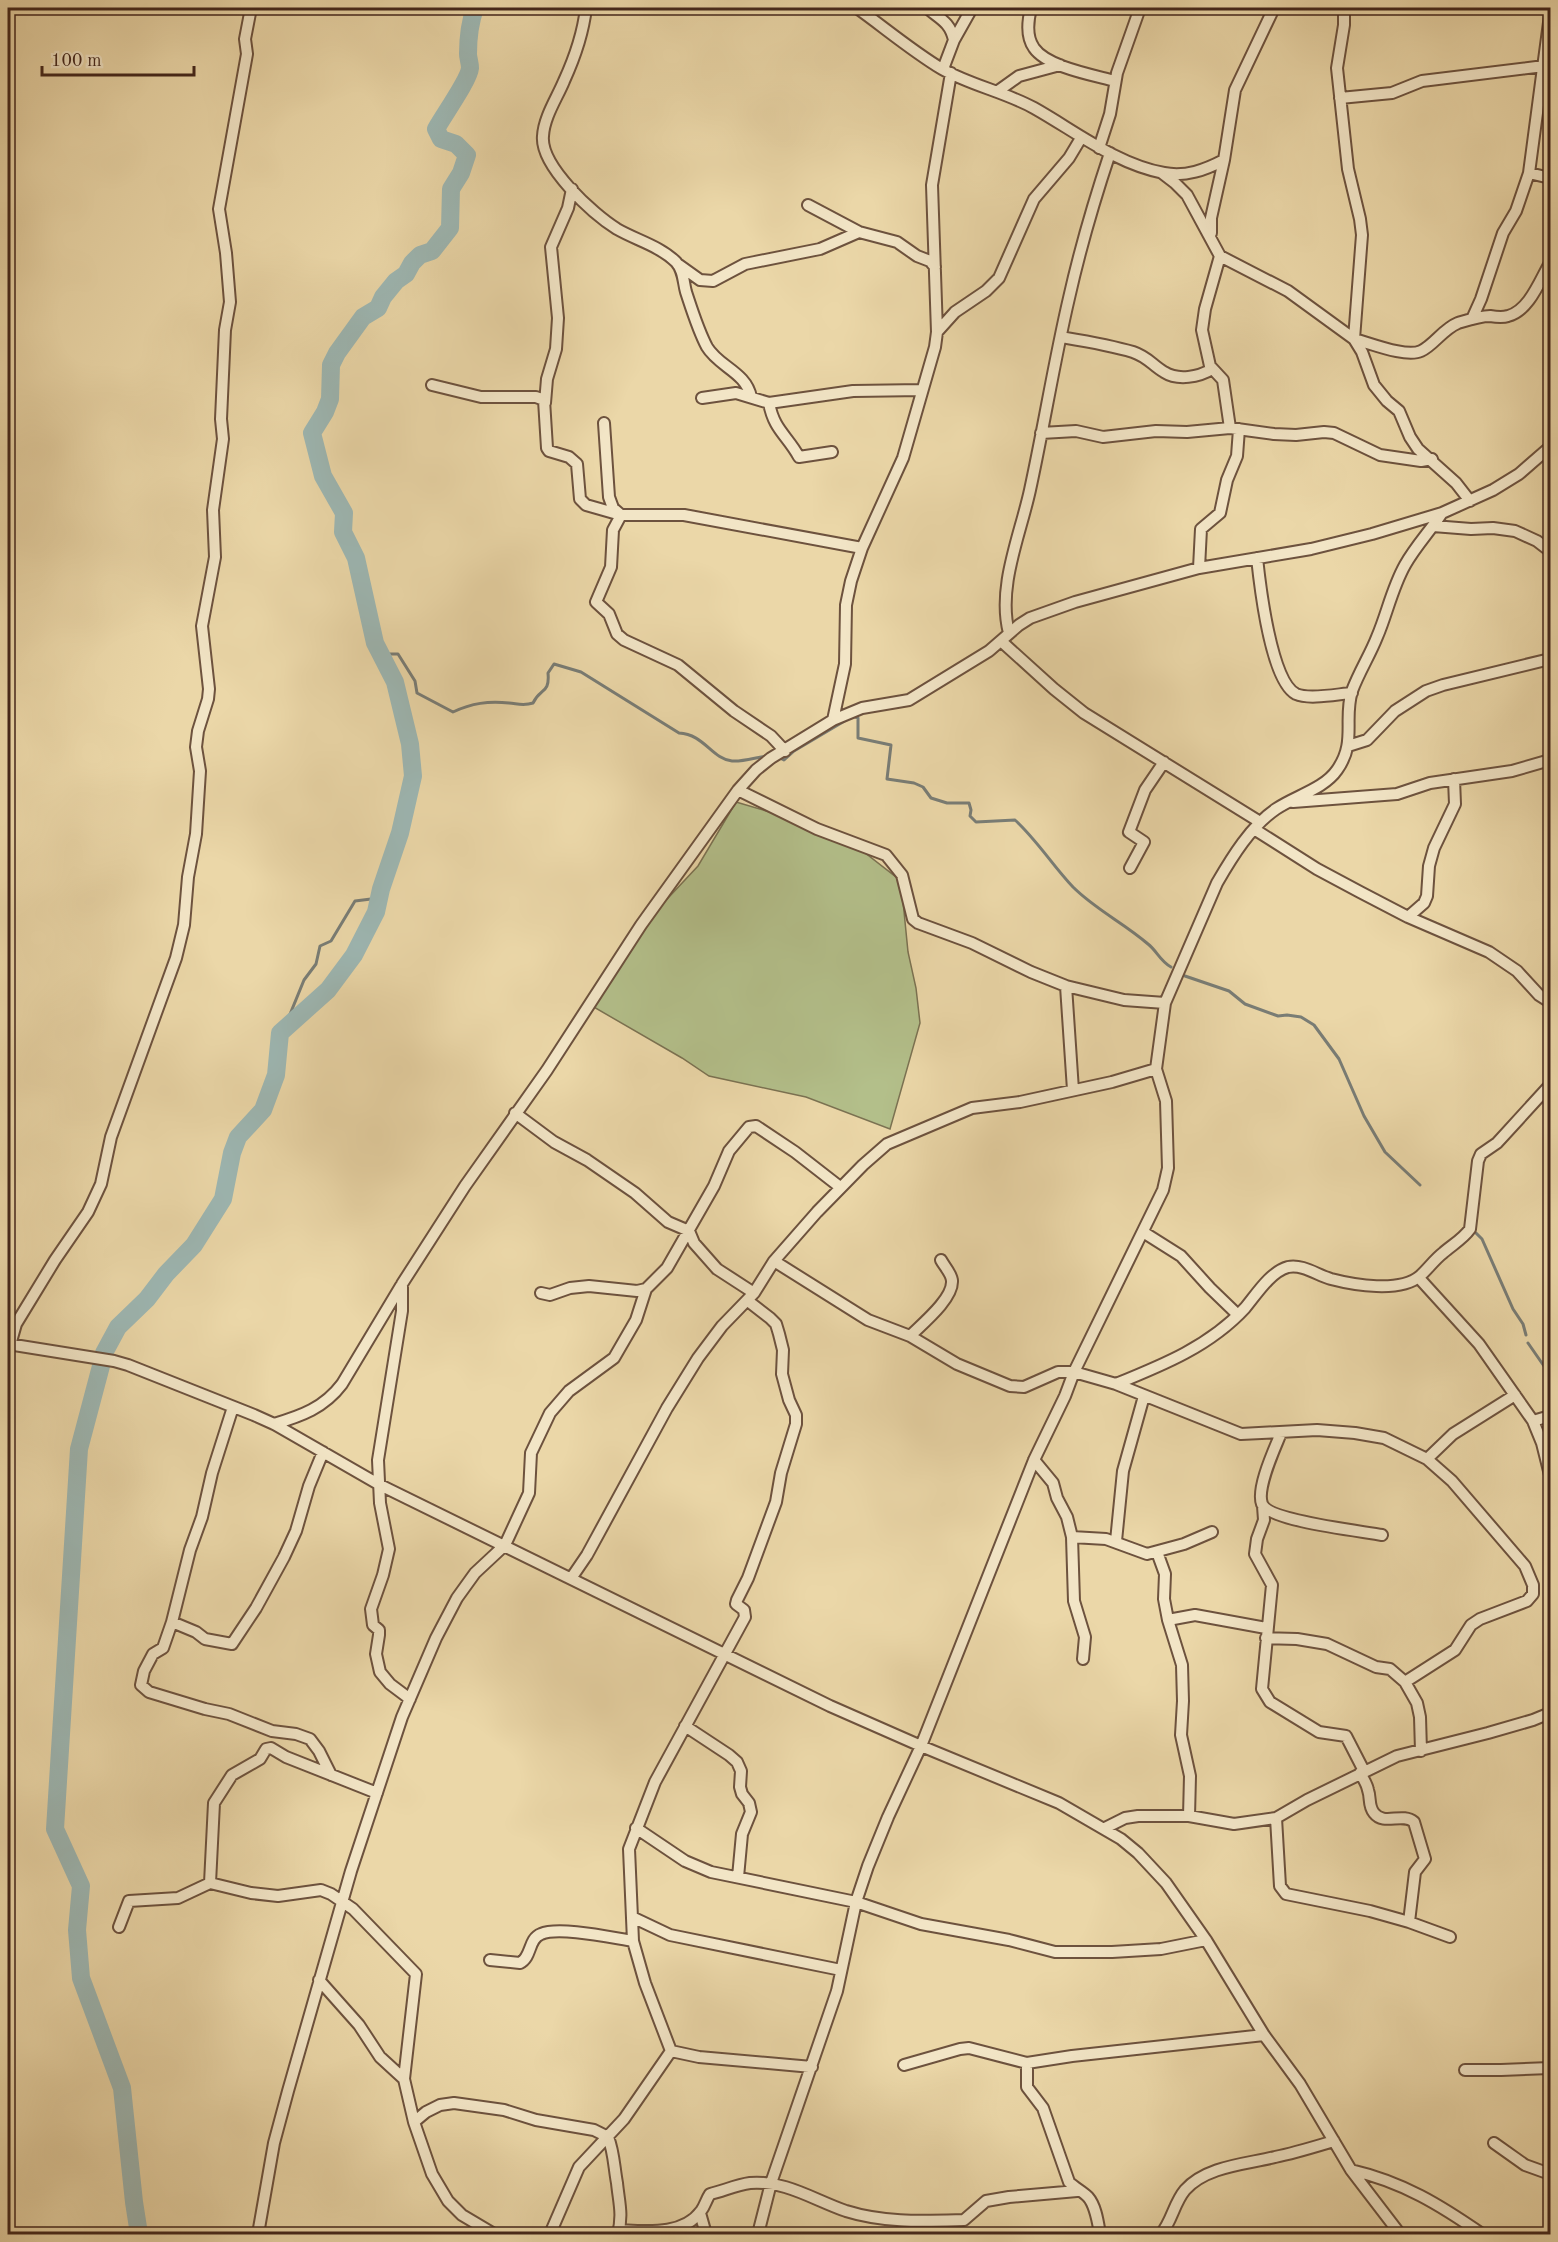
<svg xmlns="http://www.w3.org/2000/svg" width="1558" height="2242" viewBox="0 0 1558 2242" font-family="'Old Standard TT',serif">
<style>
.green{fill:#b3bf8a;stroke:#7b7252;stroke-width:1.5}
.lines{fill:none;stroke-linecap:round;stroke-linejoin:round}
.stream{stroke:#797d76;stroke-width:3}
.river{stroke:#9db7b3;stroke-width:18}
.minor-casing{stroke:#6d523e;stroke-width:14}
.minor{stroke:#f2e5c6;stroke-width:10}
</style>
<rect width="100%" height="100%" fill="#ebd7a8"/>
<filter id="stains"><feTurbulence type="fractalNoise" baseFrequency=".00333" numOctaves="4"/><feColorMatrix values="0 0 0 0 .2 0 0 0 0 .09 0 0 0 0 .02 0 0 0 .5 -.17"/></filter>
<radialGradient id="worn" r=".72"><stop offset=".6" stop-color="#630" stop-opacity="0"/><stop offset="1" stop-color="#630" stop-opacity=".3"/></radialGradient>
<path class="green" d="M736,802L773,813L860,849L901,881L908,952L916,988L920,1023L890,1129L806,1097L709,1076L682,1058L592,1006L654,913L698,866Z"/>
<g class="lines">
<path class="stream" d="M381,654H398L415,681L417,693L453,712C472,703 488,701 509,703C519,704 524,706 533,703C540,688 550,694 548,673L554,664L581,672L679,733C704,734 712,759 732,761C743,762 757,757 767,756
M778,757L784,760L794,751L853,716L858,718V738L891,745L887,779L914,783L923,787L931,798L947,803H969L971,810L970,816L976,822L1015,820C1037,840 1053,866 1073,887C1096,910 1124,923 1148,944C1157,951 1160,961 1171,967
M1185,976L1229,991L1245,1004L1278,1016L1287,1015L1301,1017L1314,1025L1339,1059L1364,1116L1385,1152L1420,1185
M284,1029L304,980L316,964L320,946L331,941L355,901L379,898
M1476,1233L1482,1239L1513,1309L1523,1324L1526,1335
M1528,1343L1546,1369L1550,1381"/>
<path class="river" d="M104,1353L118,1327L147,1299L166,1274L194,1245L223,1199L232,1153L238,1137L263,1110L276,1075L280,1033L328,990L354,955L376,912L381,889L400,833L413,776L410,744L395,682L375,643L356,558L343,532L344,513L323,476L312,433L325,412L330,399L331,365L337,353L363,317L378,308L383,297L396,281L406,274L412,263L420,255L432,251L450,228L451,189L461,173L467,155L456,144L441,139L436,129C443,116 469,80 470,68C470,63 468,58 468,54C468,38 470,22 475,8
M101,1366L79,1449L55,1829L81,1886L77,1930L81,1978L122,2088L134,2202L139,2234"/>
<g class="minor-casing">
<path id="minor" d="M586,8C583,34 575,57 564,81C557,98 544,117 543,136C540,166 593,214 617,229C636,240 660,246 676,262C684,271 683,281 686,292C692,310 698,330 707,347C719,367 746,372 751,397
M857,8C885,28 912,51 942,69C970,85 1005,92 1034,108C1075,131 1116,164 1164,173C1186,177 1205,170 1224,160
M927,8C940,19 950,22 954,40
M1031,8C1028,20 1026,37 1034,48C1047,67 1093,75 1115,81
M1344,8V25L1337,68L1348,169L1360,219L1362,235L1354,339C1370,343 1406,358 1421,351C1434,345 1443,329 1458,323C1468,320 1480,316 1490,316C1496,317 1502,318 1508,316C1529,311 1540,280 1550,263
M943,69L954,40L972,8
M998,91L1019,76L1060,65
M1340,98L1392,93L1422,81L1544,66
M1099,148L1110,114L1117,73L1140,8
M1162,173L1175,183L1187,195L1220,256L1288,291L1354,339L1362,352L1374,385L1387,401L1399,411L1410,437L1418,449L1456,483L1470,501
M1529,173L1550,178
M808,205L859,232L897,242L917,256L930,261L935,267
M1211,233V218L1224,160L1235,90L1274,8
M1220,256L1205,309L1202,330L1210,366L1223,380L1230,428
M679,265L700,280L713,281L745,264L820,249L859,232
M1472,319L1481,299L1503,233L1516,211L1529,173L1550,15
M937,332L955,312L986,291L999,278L1034,199L1069,158L1081,138
M1061,337C1085,341 1110,345 1133,352C1148,357 1152,365 1164,372C1178,381 1199,377 1212,369
M432,385L481,397H536L544,400L547,448L549,451L569,457L577,464L580,499L586,505L621,515H684L862,548
M702,398L736,393L769,403L853,391L922,390
M545,403L547,379L556,349L558,318L551,247L568,208L572,189
M769,403C774,430 787,435 799,457L832,452
M604,423L609,497L613,508L621,515
M1041,433L1076,431L1103,437L1156,431L1187,432L1230,428L1274,434L1296,435L1324,432L1334,433L1380,455L1421,461L1432,459
M621,515L613,530L611,567L596,602L609,614L617,634L624,640L678,665L734,711L771,736L785,751
M1433,526L1471,529L1493,528L1515,531L1537,541L1550,551
M1257,558C1260,586 1271,681 1296,694C1309,700 1338,694 1352,693
M1199,568L1201,529L1220,513L1227,480L1237,456L1239,429
M1009,633C997,587 1020,536 1030,490C1044,426 1054,362 1069,298C1080,249 1094,201 1110,153
M1001,641L1054,689L1084,713L1260,822
M833,720L845,664L846,605L851,581L862,548L903,458L935,347L937,332L932,185L951,73
M1348,746L1367,740L1395,711L1426,691L1443,685L1550,659
M738,790L817,829L886,855L902,875L913,919L918,923L972,943L1031,972L1066,986L1124,1000L1165,1003
M1293,802L1397,794L1430,783L1512,771L1550,760
M1254,829L1317,869L1360,892L1408,917L1489,952L1517,971L1539,995L1550,1002
M1130,868L1144,842L1129,832L1145,790L1164,762
M1408,917L1424,903L1427,896L1429,866L1434,848L1455,804L1454,779
M1066,986L1073,1090
M515,1113L554,1142L587,1160L635,1193L668,1222L689,1231L694,1243L717,1269L754,1293
M1143,1232L1181,1256L1210,1288L1238,1315
M774,1261L868,1320L910,1336L957,1364L1010,1386L1024,1387L1058,1372H1074L1116,1384L1241,1434L1317,1430L1355,1433L1384,1438L1427,1459L1452,1481L1525,1566L1533,1585V1594L1527,1601L1480,1619L1471,1625L1455,1650L1405,1682
M1419,1278L1479,1344L1533,1421L1542,1443L1550,1475
M402,1284V1311L378,1460L380,1503L389,1549L383,1575L371,1609L373,1625L379,1630V1635L376,1654L380,1672L390,1684L410,1699
M541,1293L550,1295L570,1288L589,1286L637,1291L646,1289L667,1268L714,1186L729,1151L749,1127L756,1126L795,1152L840,1187
M910,1336C922,1324 953,1299 952,1281C952,1274 944,1266 941,1260
M8,1344L114,1361L128,1365L254,1415L274,1424L380,1485L830,1706L921,1746L1059,1803L1121,1839L1138,1853L1166,1883L1206,1940L1264,2035L1300,2084L1351,2170L1400,2234
M10,1345L16,1324L55,1260L88,1212L101,1184L111,1137L176,958L184,925L188,877L196,834L200,771L196,747L198,731L208,699L209,689L202,626L215,557L213,510L223,439L221,419L225,330L230,302L226,253L219,209L247,54L245,39L251,8
M1116,1384C1163,1365 1210,1346 1245,1308C1256,1295 1270,1272 1288,1267C1303,1264 1317,1275 1331,1279C1354,1285 1400,1293 1420,1276C1428,1269 1434,1260 1443,1253C1452,1245 1463,1239 1470,1229L1478,1161L1481,1154L1497,1143L1550,1085
M233,1407L212,1473L202,1517L190,1550L172,1622L163,1648L153,1654L144,1671L141,1685L149,1692L205,1709L229,1714L272,1731L296,1734L310,1739L319,1751L331,1775
M1533,1421L1550,1416
M274,1424C301,1416 324,1408 342,1384L402,1284L465,1186L547,1070L641,925L738,790L756,770L771,758L833,720L862,708L909,700L989,651L1019,625L1030,618L1075,602L1199,568L1311,549L1372,534L1442,513L1493,490L1519,474L1550,447
M1281,1433C1275,1448 1256,1488 1262,1504C1269,1521 1361,1531 1382,1535
M1427,1459L1453,1434L1515,1395
M1034,1460L1053,1483L1057,1498L1067,1517L1072,1537L1074,1601L1085,1637L1083,1659
M1263,1506L1264,1520L1257,1539L1255,1554L1272,1585L1262,1689L1270,1702L1319,1732L1346,1736L1364,1771
M1072,1537L1106,1539L1147,1554L1184,1544L1212,1532
M1116,1541L1123,1471L1144,1396
M1157,1552L1165,1574L1164,1599L1168,1620L1182,1665L1183,1701L1181,1735L1190,1776L1189,1816
M572,1577L587,1555L667,1408L698,1358L722,1326L754,1293L774,1261L817,1212L863,1165L887,1144L972,1108L1020,1102L1112,1082L1156,1069
M1168,1620L1195,1615L1266,1628
M172,1622L196,1632L205,1639L232,1644L256,1608L284,1557L296,1531L309,1486L323,1452
M1266,1638L1297,1639L1327,1644L1376,1667L1390,1669L1405,1682L1417,1703L1420,1717L1421,1751
M685,1726L729,1755L737,1762L741,1771L740,1787L742,1794L749,1803L751,1812L742,1834L738,1877
M1360,1773C1363,1778 1367,1784 1368,1790C1371,1798 1368,1806 1374,1813C1384,1826 1402,1812 1414,1822L1425,1859L1415,1872L1409,1922
M377,1793L286,1757L271,1748L266,1749L260,1759L232,1775L214,1803L210,1883L251,1893L278,1896L321,1890L331,1894L353,1909L416,1974L404,2079
M1276,1818L1280,1886L1286,1894L1370,1911L1409,1922L1450,1937
M636,1828L685,1861L711,1872L856,1902L921,1924L1009,1940L1055,1952H1112L1161,1949L1206,1940
M1105,1828L1125,1818L1138,1816H1189L1234,1824L1276,1818L1307,1800L1397,1756L1488,1733L1533,1720L1550,1713
M632,1917L670,1935L841,1970
M119,1927L129,1901L178,1898L210,1883
M490,1960L520,1963C532,1957 528,1939 541,1934C559,1926 613,1938 633,1941
M319,1980L359,2025L380,2057L404,2079L414,2122L432,2174L448,2201L462,2215L494,2234
M671,2051L645,1983L633,1941L629,1849L655,1782L745,1617L744,1610L736,1604L737,1600L748,1578L776,1502L781,1473L796,1424V1415L789,1400L782,1374L783,1350L779,1334L776,1324L770,1318L748,1301
M671,2051L699,2057L812,2067
M1027,2063V2087L1043,2108L1069,2182C1075,2188 1082,2191 1088,2197C1096,2206 1098,2223 1100,2234
M904,2065L960,2049L969,2048L1027,2063L1072,2056L1264,2035
M1465,2070H1501L1550,2068
M414,2122L426,2112L440,2105L454,2103L504,2110L536,2120L594,2130L608,2137C614,2152 614,2167 617,2183C619,2203 623,2214 618,2234
M1494,2143L1525,2165L1550,2174
M1351,2170C1403,2182 1440,2205 1482,2234
M700,2213L706,2234
M619,2230C645,2231 683,2236 701,2211C705,2206 706,2200 710,2194C723,2191 736,2185 750,2183C785,2180 814,2200 846,2211C884,2223 924,2221 964,2220L986,2201L1009,2197L1077,2191
M258,2234L274,2143L288,2091L351,1871L402,1717L436,1638L457,1598L475,1573L505,1545L529,1493L531,1453L550,1413L569,1391L614,1358L636,1320L646,1289
M550,2234L579,2167L624,2119L671,2051
M758,2234L771,2183L837,1991L856,1902L868,1866L888,1817L921,1746L1034,1460L1065,1396L1074,1372L1163,1190L1168,1168L1166,1101L1156,1069L1165,1003L1217,883C1232,857 1251,826 1276,809C1295,796 1324,789 1337,770C1357,742 1343,719 1352,691C1359,672 1370,655 1377,637C1387,614 1392,588 1405,565C1415,547 1430,531 1442,513
M1161,2234C1172,2221 1174,2203 1185,2190C1206,2166 1247,2164 1275,2157C1295,2153 1314,2147 1334,2141"/>
</g>
<use href="#minor" class="minor"/>
</g>
<rect width="1558" height="2242" fill="none" stroke="#ebd7a8" stroke-width="30"/>
<rect x="9" y="9" width="1540" height="2224" fill="none" stroke="#43261b" stroke-width="3"/>
<rect x="15" y="15" width="1528" height="2212" fill="none" stroke="#43261b" stroke-width="1.5"/>
<path d="M42 66v9h152v-9" fill="none" stroke="#43261b" stroke-width="3"/>
<text x="51" y="66" font-size="18" fill="#43261b" stroke="#f2e5c6" stroke-width="4.5" paint-order="stroke">100 m</text>
<rect width="100%" height="100%" filter="url(#stains)"/>
<rect width="100%" height="100%" fill="url(#worn)"/>
</svg>
